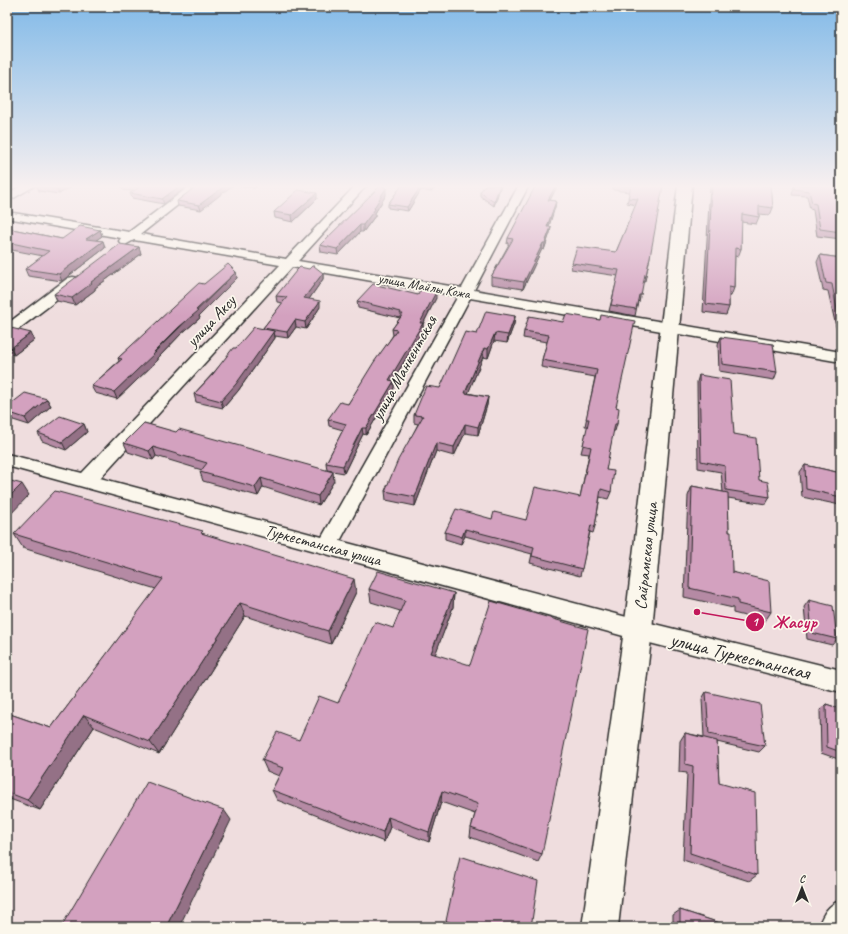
<svg xmlns="http://www.w3.org/2000/svg" width="848" height="934" viewBox="0 0 848 934" font-family="Caveat,sans-serif">
<style>
.lines{fill:none;stroke-linecap:round;stroke-linejoin:round}
.minor-casing{stroke:#2b2b2b;stroke-width:3}
.major-casing{stroke:#2b2b2b;stroke-width:3}
.minor{fill:#fbf7ec;fill-rule:evenodd}
.major{fill:#fbf7ec;fill-rule:evenodd}
.wall{fill:#b58aa4;stroke:#2b2b2b}
.shaded-wall{fill:#947186;stroke:#2b2b2b}
.building{fill:#d3a1bf;stroke:#2b2b2b}
.labels{text-anchor:middle;dominant-baseline:central;stroke-width:3.5;stroke-linejoin:round;paint-order:stroke}
.far-street-label{font-size:14px;fill:#2b2b2b;stroke:#fbf7ec}
.street-label{font-size:17px;fill:#2b2b2b;stroke:#fbf7ec}
.near-street-label{font-size:20px;fill:#2b2b2b;stroke:#fbf7ec}
.leader{fill:none;stroke:#c2185b;stroke-width:1.5}
.callout-dot{fill:#c2185b;stroke:#fbf7ec;stroke-width:1.5}
.mark-label{font-size:12px;text-anchor:middle;font-weight:bold;fill:#fff}
.callout-label{font-size:18px;text-anchor:middle;font-weight:bold;fill:#c2185b;stroke:#fbf7ec;stroke-width:3.5;stroke-linejoin:round;paint-order:stroke}
</style>
<rect width="100%" height="100%" fill="#efddde"/>
<filter id="ink" filterUnits="userSpaceOnUse"><feTurbulence type="fractalNoise" baseFrequency=".025" numOctaves="2"/><feDisplacementMap in="SourceGraphic" scale="8" xChannelSelector="R" yChannelSelector="G"/><feConvolveMatrix kernelMatrix="1 2 1 2 8 2 1 2 1" color-interpolation-filters="sRGB"/></filter>
<g filter="url(#ink)">
<g class="lines">
<g class="minor-casing">
<path id="minor" d="M23,185H36L7,202V194Z
M191,185H203L141,234L286,259L356,185H367L298,261L462,288L519,185H529L474,290L841,352V362L470,298L340,541L638,620L841,670V692L638,640L7,466V454L82,473L280,265L134,240L125,245L121,244L119,241L121,238L7,218V212L129,232ZM292,267L458,296L322,537L100,478Z
M73,277L78,278L80,281L78,284L12,334L7,335V324L68,278Z
M841,900V927H818C824,913 827,906 841,900Z"/>
</g>
<g class="major-casing">
<path id="major" d="M678,185H692L652,630L618,927H582L624,630Z"/>
</g>
<use href="#minor" class="minor"/>
<use href="#major" class="major"/>
</g>
<path class="wall" d="M74,185L59,194L39,191L37,186Z
M121,185H189L164,204L132,198L130,193L134,191L123,190Z
M198,185L201,210L178,206L177,201Z
M235,185H258L254,188Z
M402,185H439L431,192L421,190L408,211L388,208V204Z
M485,185H501L494,206L480,196V192Z
M613,185H656L650,257L645,281L643,280L639,302L638,301L635,316L609,311L618,276L571,269L572,263L616,252L636,205L627,203L630,192L613,190Z
M710,185H771L773,208L770,215L759,214V217L756,224L741,222V249L738,257L735,256L734,288L731,296L729,295V307L726,315L703,312Z
M793,185H841V204H840L841,206V239L817,236L813,210L810,209L807,196L792,195L794,186Z
M386,195L375,213V216L363,232H360L338,255L321,252L320,245Z
M317,199L293,222L275,218L274,212Z
M550,200L556,201L555,207L548,227H551L550,233L544,250L542,249L523,289L491,284V277L509,244H507L508,238Z
M7,228L62,239L100,230L102,236L96,240L103,241L105,248L62,281L28,276L25,269L43,256L7,249Z
M139,247L141,254L95,288V290L75,305L57,301L54,294Z
M820,255L841,258V332L837,331L828,291L823,290L817,262Z
M236,272L237,278L199,316L200,318L181,334L158,358V360L117,399L95,393L91,386L119,361L118,358L204,284Z
M323,273V279L309,299L320,307L306,329L296,327L288,338L275,336V338L238,391L223,408L196,402L194,394L236,348L263,329V328L283,303L277,302L276,296Z
M418,295L436,298L423,324V330L393,381H394V388L366,435L363,434L344,473L327,470L326,463L343,430L329,426L328,419L348,404L393,335L392,329L400,318L358,308L357,301Z
M515,316L514,324L507,343L494,341L488,358L483,357L468,393L488,397L487,405L478,435L465,433L454,456L436,451L415,506L386,500L385,491L418,424L414,423V415L440,388L477,334Z
M600,320L616,407L617,424L615,431H613L606,470L611,492L608,499L600,497L595,526L593,533L590,532L580,576L530,563L532,554L465,536L461,544L445,539V532L492,519L526,520L580,497L589,454L581,453L588,426H585L595,377L541,367L542,360L547,342L523,338L524,331L563,322Z
M7,331L34,340L14,355L7,353Z
M721,337L777,372L774,380L719,371L718,344Z
M699,375L734,434L759,480L770,497L766,504L728,498L729,532L732,572L771,612L765,621L733,613V608L684,597L688,496L692,486L723,492L721,472L698,468L697,382Z
M47,399L51,406L29,425L7,418V407Z
M144,423L334,481L319,505L263,487L258,496L203,481L200,472L202,470L156,456L153,460L128,452L124,443Z
M84,424L87,432L66,450L42,441L38,433Z
M805,465L841,473V504L840,505L802,497L800,472Z
M14,534H204L356,592L331,644L245,616L159,754L94,727L40,810L7,798V713L51,728L156,589L23,548Z
M369,589L454,593L453,607L435,654L542,854L538,862L470,837L471,828L475,814L441,802L429,842L390,827L384,842L277,800L272,790L279,776L267,771L262,760L299,740L338,703L393,628L400,611L371,602Z
M809,600L837,639L832,645L807,639L804,607Z
M706,692L765,746L759,752L717,742L719,783L757,875L749,881L683,860L687,773L679,772L680,741L685,733L704,737L702,699Z
M826,704L841,709V760L821,753L820,710Z
M680,910L732,927H673V915Z
M446,921L531,927H448L445,926Z"/>
<path class="shaded-wall" d="M65,185H74L59,194L57,189Z
M181,185H189L164,204L162,199Z
M226,185H233L201,210L199,205Z
M254,185H258L254,188Z
M435,185H439L431,192V188Z
M500,185H501L494,206V202Z
M556,185H558L547,206L548,200Z
M421,186V190L408,211L407,207Z
M386,188V195L375,213V216L363,232V225Z
M317,193V199L293,222L292,215Z
M556,201L555,207L547,233V227Z
M360,225V232L338,255L337,249Z
M551,227L550,233L544,250L545,243Z
M100,230L102,236L89,245L86,239Z
M103,241L105,248L62,281L59,274Z
M543,243L542,249L523,289L524,282Z
M139,247L141,254L95,288V290L75,305L72,298L91,282Z
M236,272L237,278L199,316L200,318L181,334L158,358V360L117,399L114,392Z
M323,273V279L305,305L304,298Z
M436,292V298L423,324V330L389,387V380Z
M320,301V307L306,329L305,322Z
M515,316L514,324L507,343L508,335Z
M295,320L296,327L288,338L287,332Z
M274,331L275,338L238,391L223,408L221,401Z
M31,333L34,340L14,355L11,348Z
M495,333L494,341L488,358V349Z
M484,348L483,357L465,401V393Z
M394,381V388L366,435V428Z
M488,397L487,405L478,435V427Z
M47,399L51,406L29,425L25,418Z
M84,424L87,432L66,450L62,442Z
M465,424V433L454,456V447Z
M362,428L363,434L344,473L343,466Z
M436,443V451L415,506V497Z
M153,447L156,456L153,460L149,451Z
M333,472L334,481L319,505L318,496Z
M261,478L263,487L258,496L255,487Z
M22,484L29,495L7,518V499Z
M465,529V536L461,544L462,537Z
M354,579L356,592L331,644L328,631Z
M454,593L453,607L431,666V653Z
M240,603L245,616L159,754L150,742Z
M84,715L94,727L40,810L27,800Z
M442,791L441,802L429,842V832Z
M224,810L231,820L179,927H166Z
M388,817L390,827L384,842L383,832Z"/>
<path class="building" d="M39,185H65L57,189L37,186Z
M123,185H181L162,199L130,193L140,187Z
M198,185H226L199,205L177,201Z
M381,185L386,188L374,208L375,209L363,225H360L337,249L320,245Z
M402,185H435L431,188L421,186L407,207L388,204Z
M485,185H500L494,202L480,192Z
M536,185H556L548,200L556,201L547,227H551L545,243H543L524,282L491,277L513,239L508,238Z
M620,185H656L663,186L650,257L646,275L645,274L641,295H639L636,309L611,305L619,270L572,263L577,247L616,252L638,199L628,198L631,186Z
M712,185H771L773,208L759,206V217L742,214L741,249L735,248L734,288L729,287V307L706,304Z
M795,185H841V198H839L841,206V232L820,229L816,204L812,203L809,191L794,189Z
M298,190L317,193L292,215L274,212Z
M80,226L100,230L86,239L103,241L59,274L25,269L49,251L7,242V228L62,239Z
M120,244L139,247L91,282L92,283L72,298L54,294Z
M820,255L841,258V325H840L832,284L826,283Z
M228,264L236,272L196,310L198,311L179,327L154,352H156L114,392L91,386L122,359L118,358L199,283L204,284Z
M312,266H314L323,273L304,298L320,301L305,322L295,320L287,332L263,328L287,297L276,296L296,271L300,267L309,269Z
M373,284L418,295L421,289L436,292L420,323H423L389,380L394,381L366,428H362L343,466L326,463L346,424L328,419L340,402L348,404L374,362L397,330L392,329L403,314H400L401,312L357,301Z
M486,311L515,316L508,335L495,333L488,349L484,348L465,393L488,397L478,427L465,424L454,447L436,443L415,497L385,491L398,460L423,416L414,415L426,386L440,388L465,332L477,334Z
M566,314L600,320L601,315L635,321L616,407L619,408L617,424H615L606,470L614,471L611,492L601,489L595,526L591,525L582,569L532,556L534,547L465,529L462,537L445,532L456,509L492,519L494,512L526,520L535,487L580,497L591,447L583,445L589,419H586L597,370L542,360L549,335L524,331L529,316L563,322Z
M254,327L274,331L236,384L221,401L194,394L213,374L233,348H236Z
M11,328L31,333L11,348L7,347V331Z
M721,337L773,344L777,372L722,364Z
M699,375L730,380L734,434L756,438L759,480L768,482L770,497L726,490L725,466L701,461Z
M25,393L47,399L25,418L7,412V407Z
M60,416L84,424L62,442L38,433Z
M144,423L176,432L179,429L333,472L318,496L261,478L255,487L200,472L207,463L153,447L149,451L124,443Z
M805,465L841,473V497L806,489Z
M7,480L22,484L7,499Z
M692,486L728,493L729,532H731L732,572L769,581L771,612L738,604V599L689,588Z
M55,491L203,531L201,533L354,579L328,631L240,603L150,742L84,715L27,800L7,792V713L51,728L163,579L14,534Z
M378,571L454,593L431,653L470,665L491,601L588,629L542,854L471,828L478,804L442,791L429,832L388,817L383,832L272,790L283,768L262,760L277,732L299,740L319,696L338,703L375,622L393,628L405,600L369,589Z
M809,600L833,606L837,639L812,633Z
M706,692L760,704L765,746L709,734Z
M826,704L841,709V752L827,747Z
M685,733L717,741L719,783L755,793L757,875L690,853L693,766L685,764Z
M147,782L224,810L166,927H61Z
M460,856L538,881L531,927H464L446,921Z
M680,910L732,927H680Z"/>
</g>
<linearGradient id="sky" x2="0" y2="1"><stop stop-color="#82bae8"/><stop offset="0.59" stop-color="#f8f0f0"/><stop offset="1" stop-color="#f8f0f0" stop-opacity="0"/></linearGradient>
<rect width="848" height="316" fill="url(#sky)"/>
<g class="labels">
<g class="far-street-label">
<text transform="translate(424 286) rotate(10)">улица Майлы Кожа</text>
</g>
<g class="street-label">
<text transform="translate(211 321) rotate(-47)">улица Аксу</text>
<text transform="translate(404 368) rotate(-61)">улица Манкентская</text>
<text transform="translate(323 545) rotate(15)">Туркестанская улица</text>
<text transform="translate(646 556) rotate(-84)">Сайрамская улица</text>
</g>
<g class="near-street-label">
<text transform="translate(740 656) rotate(14)">улица Туркестанская</text>
</g>
</g>
<path class="leader" d="M697 612L755 622"/>
<g class="callout-dot">
<circle cx="697" cy="612" r="4"/>
<circle cx="755" cy="622" r="10"/>
</g>
<g class="mark-label">
<text x="755" y="626">1</text>
</g>
<g class="callout-label">
<text x="795" y="628">Жасур</text>
</g>
<rect width="848" height="934" fill="none" stroke="#fbf7ec" stroke-width="24"/>
<rect x="12" y="12" width="824" height="910" fill="none" stroke="#2b2b2b" stroke-width="1.5" filter="url(#ink)"/>
<g transform="translate(802 888)" stroke="#fbf7ec" stroke-width="3" paint-order="stroke">
<path d="M0-3L7 15L0 10L-7 15Z" fill="#2b2b2b"/>
<text y="-6" font-size="11" font-weight="bold" text-anchor="middle" fill="#2b2b2b">С</text>
</g>
</svg>
